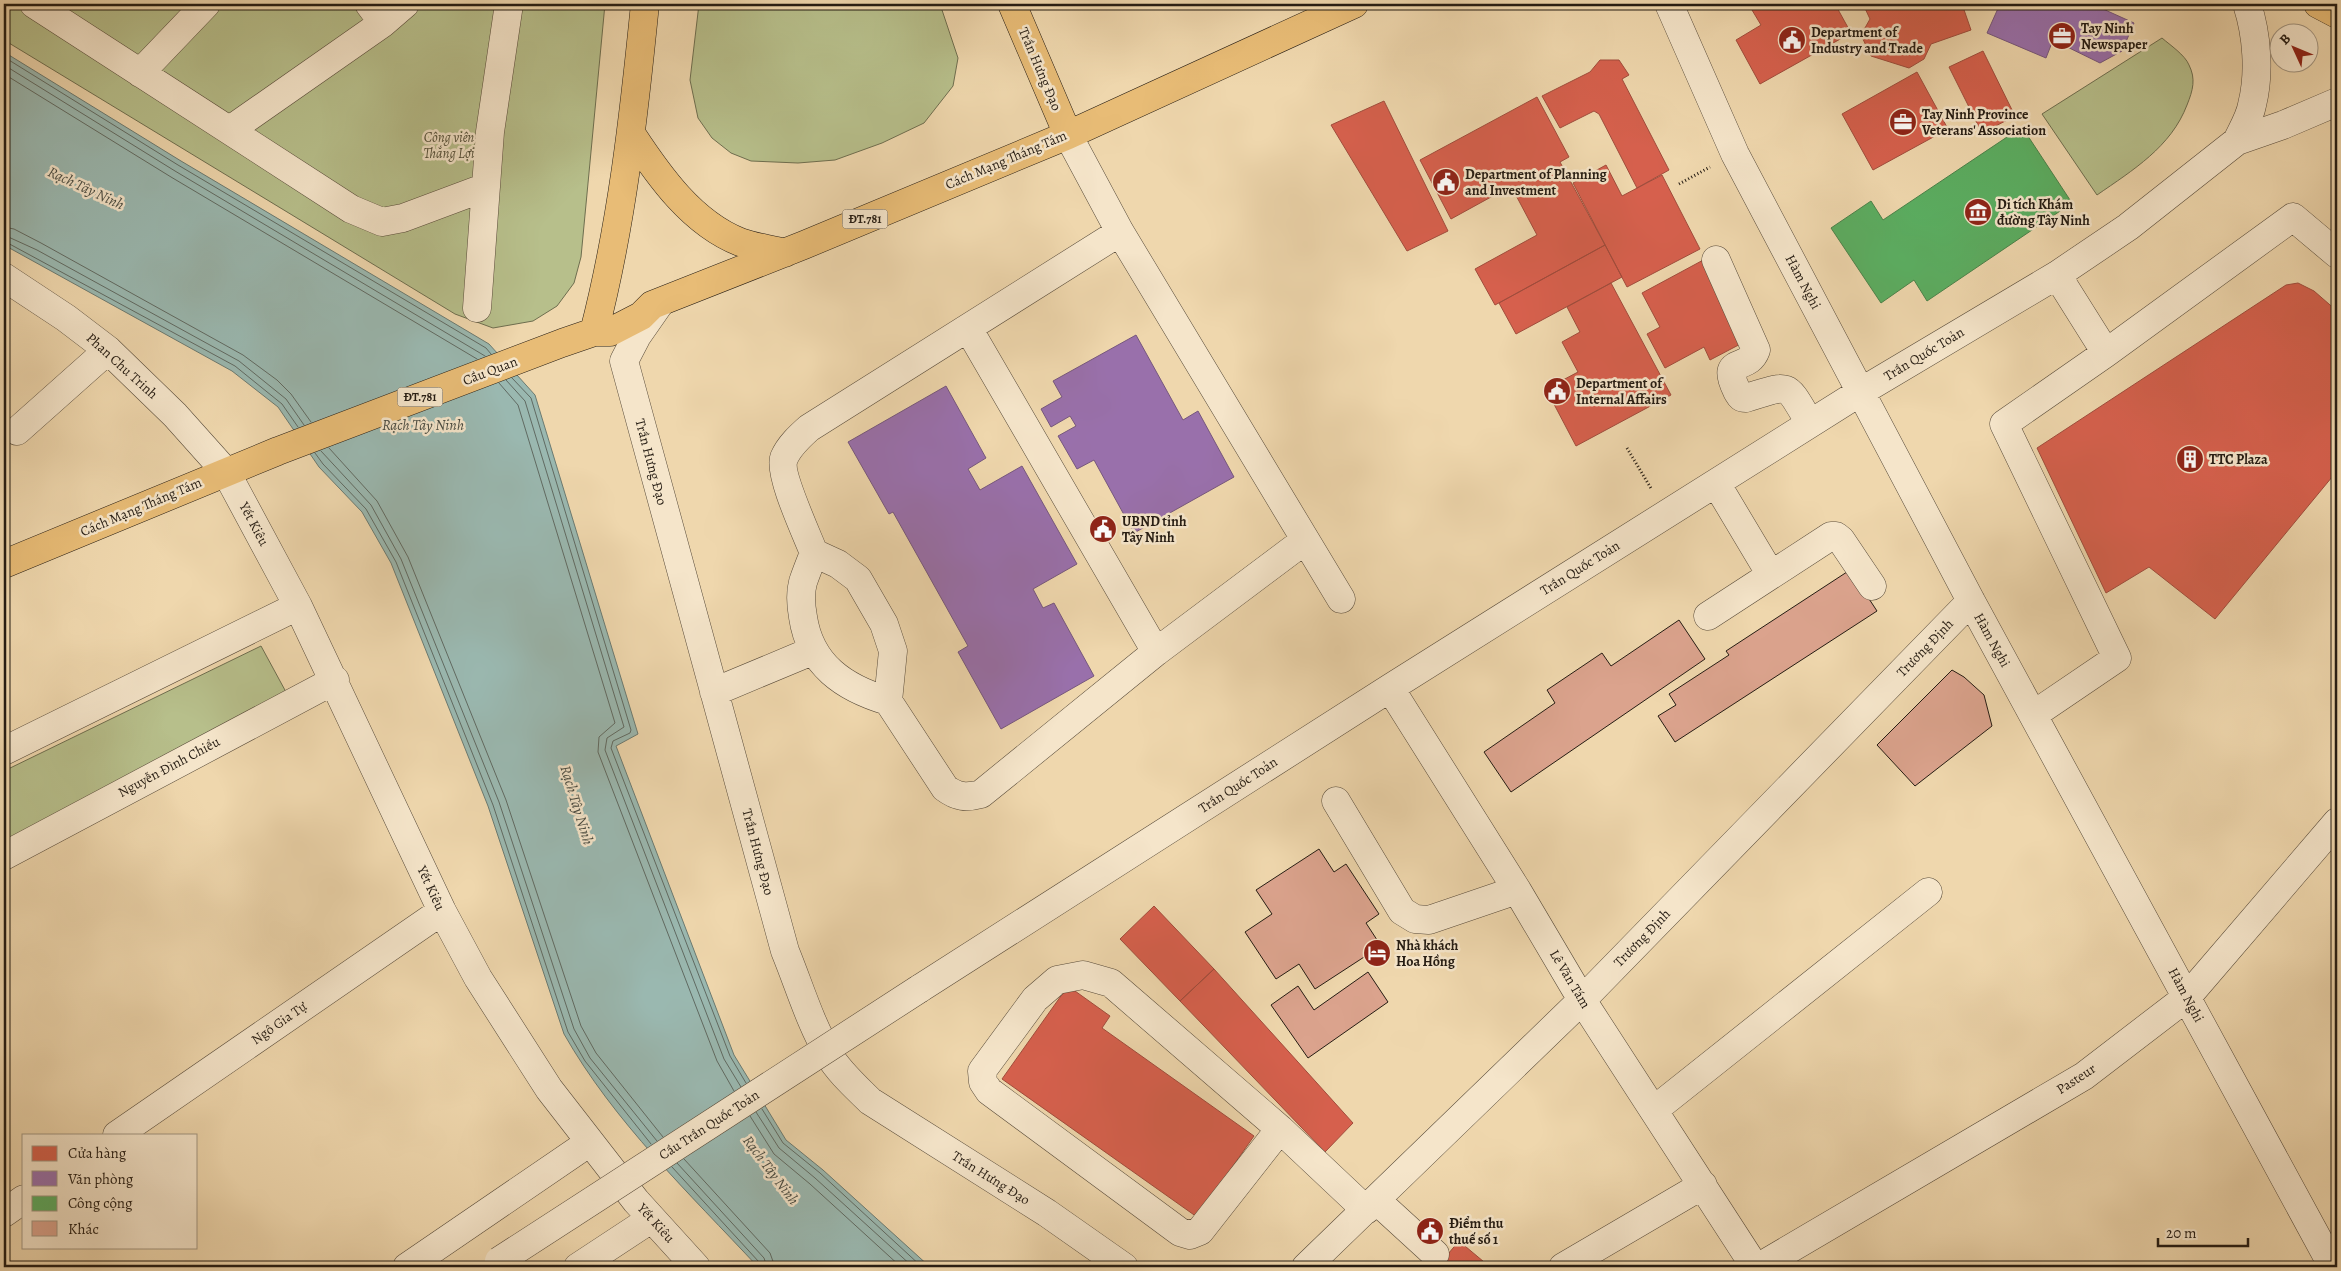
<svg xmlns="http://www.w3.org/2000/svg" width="2341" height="1271" viewBox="0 0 2341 1271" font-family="Alegreya,serif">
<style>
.green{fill:#b7bf8b;stroke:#6e6e4f}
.water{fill:#9ab8b0;stroke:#6b7a71}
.shops{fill:#d6604d;stroke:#a14c3c}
.offices{fill:#9970ab;stroke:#76577d}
.public{fill:#5aae61;stroke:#4a824a}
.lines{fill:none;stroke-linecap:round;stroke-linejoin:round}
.shore{stroke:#606a62;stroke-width:1}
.building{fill:#dba38d;stroke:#251c13}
.minor-casing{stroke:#584b3a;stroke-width:29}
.major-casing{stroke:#251c13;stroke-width:29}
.path{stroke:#251c13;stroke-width:3;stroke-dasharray:1 2.5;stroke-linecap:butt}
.minor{stroke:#f5e5ca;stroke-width:28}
.major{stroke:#e8bc76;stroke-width:28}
.minor-bridge-casing{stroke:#584b3a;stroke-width:29;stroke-linecap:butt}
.minor-bridge{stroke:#f5e5ca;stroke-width:28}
.labels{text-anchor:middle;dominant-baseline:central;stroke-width:5;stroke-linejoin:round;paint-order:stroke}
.shield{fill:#f5e5ca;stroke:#63584a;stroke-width:1}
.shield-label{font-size:12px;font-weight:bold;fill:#251c13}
.poi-label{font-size:14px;font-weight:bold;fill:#251c13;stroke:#f5e5ca;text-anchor:start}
.street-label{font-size:14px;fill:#251c13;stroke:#f5e5ca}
.park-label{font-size:14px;font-style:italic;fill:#514d37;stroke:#f5e5ca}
.water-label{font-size:15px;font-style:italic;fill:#484b42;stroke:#f5e5ca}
</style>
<rect width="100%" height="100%" fill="#efd7ad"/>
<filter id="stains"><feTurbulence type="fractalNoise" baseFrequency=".004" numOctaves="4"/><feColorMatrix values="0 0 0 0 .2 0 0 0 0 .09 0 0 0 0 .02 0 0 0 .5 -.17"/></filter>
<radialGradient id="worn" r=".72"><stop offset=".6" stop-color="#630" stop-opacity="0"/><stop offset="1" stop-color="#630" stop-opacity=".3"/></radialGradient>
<path class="green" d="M4,4H605L581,257L574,283L557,306L533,321L493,328L455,314L4,40Z
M699,4H940L958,58L953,86L924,123L882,143L835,160L798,163L751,161L731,153L712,138L698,118L690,80Z
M2162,38C2170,45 2185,55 2189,65C2196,79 2193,90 2187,105C2171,147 2133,170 2097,195L2042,114Z
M261,646L286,692L4,843V771Z"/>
<path class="water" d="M4,52L181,161L489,344L535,395L638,734L616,746L734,1055L786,1140L823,1170L930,1267H758C689,1193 614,1122 564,1034L488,806L391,563L362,512L319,467L278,407L232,371L4,245Z"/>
<path class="shops" d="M1763,4H1835L1851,33L1760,84L1736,40L1761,25L1752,10Z
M1863,4H1962L1971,30L1931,44L1924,59L1909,68L1871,56L1861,35L1870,19Z
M1983,51L2015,116L1982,133L1949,67Z
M1600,60H1619L1629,75L1622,79L1669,170L1637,188L1599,114L1594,111L1560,128L1542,96L1590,72Z
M1917,72L1948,129L1873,170L1842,114Z
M1537,97L1569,157L1560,162L1605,245L1495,305L1475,269L1537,235L1511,186L1451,219L1420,160Z
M1384,101L1448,231L1407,251L1331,125Z
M1606,165L1622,196L1662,175L1700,249L1627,287L1573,183Z
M1605,245L1622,277L1516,334L1499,303Z
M1707,258L1750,339L1710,360L1704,347L1665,368L1647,334L1660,327L1642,293Z
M1611,283L1671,395L1576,446L1546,389L1578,372L1562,342L1580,332L1567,307Z
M2298,283L2314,291L2337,311V471L2215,619L2149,567L2106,593L2037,448L2286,285Z
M1154,906L1214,969L1180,1001L1120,939Z
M1214,969L1353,1123L1325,1152L1180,1001Z
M1068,986L1110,1016L1102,1028L1254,1136L1197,1217L1002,1079Z
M1459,1241L1490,1267H1437Z"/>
<path class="offices" d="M2000,4H2092L2134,23L2122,51L2100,63L2053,40L2046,58L1987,33Z
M1136,335L1183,420L1198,411L1234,477L1134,533L1094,460L1077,469L1058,436L1076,426L1070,416L1051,427L1041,409L1062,397L1053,381Z
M946,386L986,458L968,469L980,490L1022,466L1077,564L1033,589L1043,608L1054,603L1094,676L1001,729L958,652L968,646L893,512L889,514L848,442Z"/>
<path class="public" d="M2022,127L2072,203L1927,301L1914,280L1881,303L1831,228L1871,201L1883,220Z"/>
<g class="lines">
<path class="shore" d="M4,57L178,165L486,348L491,354
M4,65L175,171L485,356
M4,74L171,177L477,359
M4,227L14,229L41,243L243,355L277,380L291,394L311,422
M4,235L37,250L239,361L286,399L304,425
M4,241L235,366L282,404L298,427
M512,378L531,398L631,730L630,733L613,741L611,748L730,1056L746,1083
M506,380L525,401L624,727L607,738L605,750L724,1059L741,1087
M499,383L518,405L615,723L599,737L598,752L717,1061L734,1091
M329,448L377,501L408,557L506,800L581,1026L596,1053L663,1137
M321,451L371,505L401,559L499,802L574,1029L590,1058L657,1141
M315,453L323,464L366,509L396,562L493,805L568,1032L585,1061L651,1144
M762,1109L783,1143L820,1173L922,1267
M756,1112L779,1148L815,1178L913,1267
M750,1116L774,1154L810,1184L901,1267
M684,1159L770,1253L775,1267
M677,1163L764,1258L767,1267
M672,1167L759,1262L761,1267"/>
</g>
<path class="building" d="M1850,570L1877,611L1675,742L1658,716L1676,705L1669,694L1729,655L1726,651Z
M1679,620L1705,659L1511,792L1484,752L1555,703L1547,690L1602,653L1611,666Z
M1952,670L1964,677L1984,695L1992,726L1915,786L1877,745Z
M1319,849L1334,872L1346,864L1379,914L1366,923L1381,946L1315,989L1299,964L1276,979L1245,932L1272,914L1256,890Z
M1368,972L1388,1002L1308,1058L1271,1005L1298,986L1314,1010Z"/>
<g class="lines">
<g class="minor-casing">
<path id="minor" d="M34,4L351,209L382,222L403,218L486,187
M369,4L383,23
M1669,4L1735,154L1971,601L2333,1267
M140,73L206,4
M230,130L383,23L405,4
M1068,135L1120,232L1341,599
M2237,141C2242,130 2250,117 2252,105C2260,73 2257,35 2247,4
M1120,232L809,428C800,436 789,446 784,458C778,473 807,535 814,553C810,563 806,573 803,582C800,593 801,606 803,617C810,665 844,688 888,701L945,788C957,797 966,798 981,794L1156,652L1304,541
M1716,260L1756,350C1748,373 1719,355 1737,391C1740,396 1740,398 1746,398C1792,384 1785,382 1810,423
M2057,275L2106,353
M4,277L66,318L108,350L175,415L226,472L298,606L442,911L478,978L549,1089L636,1201L696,1267
M660,303L637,336L624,361L785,951C799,985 810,1023 829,1055C839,1072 856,1087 870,1101L1047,1213L1124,1267
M477,308L490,132L509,4
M968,328L1156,652
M17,431L108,350
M1716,483L1771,575
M814,553L838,564L858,579L884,624L893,651L888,701
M1708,616L1831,536H1836L1841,540L1872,586
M1390,688L1517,890L1582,1000L1755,1267
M714,692L812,651
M2033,715L2117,658L2004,424L2106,353L2293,217L2337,254
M4,751L298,606
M1336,801L1402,911L1415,919L1429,920L1517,890
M4,856L335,680
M919,989L1390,688L1862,391L2057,275L2128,227L2237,141L2283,125L2337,102
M1654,1110L1928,892
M1280,1129L1200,1231L1190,1235L1180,1232L989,1091L983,1082L982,1071L1035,999L1057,980L1083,975L1111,983L1280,1129L1366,1210
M117,1135L442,911
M1376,1200L1435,1254
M4,1213L24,1199
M407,1267L590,1142
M578,1267L651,1219
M1306,1267L1582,1000L1971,601
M1563,1267L1703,1185
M1759,1267L2084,1076L2187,997L2337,822"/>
</g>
<g class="major-casing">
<path id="major" d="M1012,4L1068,135
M2318,4L2337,14
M632,135C659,176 692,223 740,242C753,247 770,249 785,253
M594,332C622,224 634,114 645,4
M4,564L278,451L562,343L594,332H610L641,316L652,305L804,245L1068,135L1354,4"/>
</g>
<path class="path" d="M1679,184L1710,167
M1627,448L1652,490"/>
<use href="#minor" class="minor"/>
<use href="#major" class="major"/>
<g class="minor-bridge-casing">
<path id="minor-bridge" d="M499,1261L919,989"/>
</g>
<use href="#minor-bridge" class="minor-bridge"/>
</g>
<defs>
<g id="office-disc" transform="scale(1.4375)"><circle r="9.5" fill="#8f2418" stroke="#f5e5ca"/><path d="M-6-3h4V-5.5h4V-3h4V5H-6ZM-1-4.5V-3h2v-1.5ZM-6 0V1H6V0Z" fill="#fff"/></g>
<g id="civic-disc" transform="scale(1.4375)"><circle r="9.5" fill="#8f2418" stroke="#f5e5ca"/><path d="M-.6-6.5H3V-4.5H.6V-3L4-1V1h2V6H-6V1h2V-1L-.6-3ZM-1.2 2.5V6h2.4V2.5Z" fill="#fff"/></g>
<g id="museum-disc" transform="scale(1.4375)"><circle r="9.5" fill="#8f2418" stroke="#f5e5ca"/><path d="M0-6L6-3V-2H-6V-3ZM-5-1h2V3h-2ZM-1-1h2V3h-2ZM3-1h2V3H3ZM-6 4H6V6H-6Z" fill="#fff"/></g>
<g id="building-disc" transform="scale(1.4375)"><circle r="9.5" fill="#8f2418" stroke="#f5e5ca"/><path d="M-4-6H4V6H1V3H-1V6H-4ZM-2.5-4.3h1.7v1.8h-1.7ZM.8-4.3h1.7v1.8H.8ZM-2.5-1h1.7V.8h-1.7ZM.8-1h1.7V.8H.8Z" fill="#fff"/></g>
<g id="hotel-disc" transform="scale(1.4375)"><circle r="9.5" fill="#8f2418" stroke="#f5e5ca"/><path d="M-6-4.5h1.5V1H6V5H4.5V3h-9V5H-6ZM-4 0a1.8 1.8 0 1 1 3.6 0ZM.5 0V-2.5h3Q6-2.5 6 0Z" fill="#fff"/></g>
</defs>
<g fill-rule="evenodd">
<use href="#office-disc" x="2062" y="36"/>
<use href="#civic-disc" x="1792" y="40"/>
<use href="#office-disc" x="1903" y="122"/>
<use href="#civic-disc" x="1446" y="182"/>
<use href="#museum-disc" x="1978" y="212"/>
<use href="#civic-disc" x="1557" y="391"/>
<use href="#building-disc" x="2190" y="459"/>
<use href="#civic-disc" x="1103" y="529"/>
<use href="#hotel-disc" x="1377" y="953"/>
<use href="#civic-disc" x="1430" y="1231"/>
</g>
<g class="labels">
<g class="shield">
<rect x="842.5" y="209.5" width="45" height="19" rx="4"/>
<rect x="397.5" y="387.5" width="45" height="19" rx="4"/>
</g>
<g class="shield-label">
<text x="865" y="219">ĐT.781</text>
<text x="420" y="397">ĐT.781</text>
</g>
<g class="poi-label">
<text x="2081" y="28">Tay Ninh<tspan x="2081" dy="16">Newspaper</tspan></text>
<text x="1811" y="32">Department of<tspan x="1811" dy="16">Industry and Trade</tspan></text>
<text x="1922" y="114">Tay Ninh Province<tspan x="1922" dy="16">Veterans' Association</tspan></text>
<text x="1465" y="174">Department of Planning<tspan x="1465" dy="16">and Investment</tspan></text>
<text x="1997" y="204">Di tích Khám<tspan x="1997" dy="16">đường Tây Ninh</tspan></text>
<text x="1576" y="383">Department of<tspan x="1576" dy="16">Internal Affairs</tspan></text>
<text x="2209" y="459">TTC Plaza</text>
<text x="1122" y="521">UBND tỉnh<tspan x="1122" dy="16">Tây Ninh</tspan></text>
<text x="1396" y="945">Nhà khách<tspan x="1396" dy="16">Hoa Hồng</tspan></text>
<text x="1449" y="1223">Điểm thu<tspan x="1449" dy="16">thuế số 1</tspan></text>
</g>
<g class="street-label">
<text transform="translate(1040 69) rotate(67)">Trần Hưng Đạo</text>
<text transform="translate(1006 160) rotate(-23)">Cách Mạng Tháng Tám</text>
<text transform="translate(1803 282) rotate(62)">Hàm Nghi</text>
<text transform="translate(1924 354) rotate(-31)">Trần Quốc Toản</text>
<text transform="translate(122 366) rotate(42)">Phan Chu Trinh</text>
<text transform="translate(490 371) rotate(-21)">Cầu Quan</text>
<text transform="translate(651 462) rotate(75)">Trần Hưng Đạo</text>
<text transform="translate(141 507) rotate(-23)">Cách Mạng Tháng Tám</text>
<text transform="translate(254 524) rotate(62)">Yết Kiêu</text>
<text transform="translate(1580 568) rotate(-32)">Trần Quốc Toản</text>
<text transform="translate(1992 640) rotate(61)">Hàm Nghi</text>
<text transform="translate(1925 648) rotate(-46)">Trương Định</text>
<text transform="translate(169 767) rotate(-28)">Nguyễn Đình Chiểu</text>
<text transform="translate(1238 785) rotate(-33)">Trần Quốc Toản</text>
<text transform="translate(758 852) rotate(75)">Trần Hưng Đạo</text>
<text transform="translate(431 888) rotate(65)">Yết Kiêu</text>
<text transform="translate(1642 938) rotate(-46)">Trương Định</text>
<text transform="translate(1570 979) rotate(59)">Lê Văn Tám</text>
<text transform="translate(2186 995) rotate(62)">Hàm Nghi</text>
<text transform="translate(279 1023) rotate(-35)">Ngô Gia Tự</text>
<text transform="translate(2076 1079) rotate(-33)">Pasteur</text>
<text transform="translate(709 1125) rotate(-33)">Cầu Trần Quốc Toản</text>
<text transform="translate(991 1178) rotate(32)">Trần Hưng Đạo</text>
<text transform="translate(656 1223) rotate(48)">Yết Kiêu</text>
</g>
<g class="park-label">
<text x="449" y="137">Công viên<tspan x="449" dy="16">Thắng Lợi</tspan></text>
</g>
<g class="water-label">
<text transform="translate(86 188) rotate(25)">Rạch Tây Ninh</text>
<text x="423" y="425">Rạch Tây Ninh</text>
<text transform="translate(577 805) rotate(73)">Rạch Tây Ninh</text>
<text transform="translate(771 1170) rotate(53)">Rạch Tây Ninh</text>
</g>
</g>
<rect width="2341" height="1271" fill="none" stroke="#efd7ad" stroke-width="20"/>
<rect x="5" y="5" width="2331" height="1261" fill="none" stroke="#251c13" stroke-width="2.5"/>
<rect x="10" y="10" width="2321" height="1251" fill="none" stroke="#251c13"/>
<rect x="22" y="1134" width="175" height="115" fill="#f5e5ca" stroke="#a29581"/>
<rect x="32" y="1146" width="25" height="15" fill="#d6604d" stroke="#a29581"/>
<text x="68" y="1158" font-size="15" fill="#251c13">Cửa hàng</text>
<rect x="32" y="1171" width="25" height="15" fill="#9970ab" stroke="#a29581"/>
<text x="68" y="1184" font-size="15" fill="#251c13">Văn phòng</text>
<rect x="32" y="1196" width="25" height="15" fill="#5aae61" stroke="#a29581"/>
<text x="68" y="1208" font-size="15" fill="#251c13">Công cộng</text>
<rect x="32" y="1221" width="25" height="15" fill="#dba38d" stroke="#a29581"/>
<text x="68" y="1234" font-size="15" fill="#251c13">Khác</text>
<g transform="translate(2294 48) rotate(314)"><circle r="24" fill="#f5e5ca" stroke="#a29581"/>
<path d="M0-4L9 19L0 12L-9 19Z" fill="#8f2418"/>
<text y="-8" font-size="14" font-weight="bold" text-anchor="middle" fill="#251c13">B</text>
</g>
<path d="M2158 1238v8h90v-8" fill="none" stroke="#251c13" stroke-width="2.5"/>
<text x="2166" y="1238" font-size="15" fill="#251c13" stroke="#f5e5ca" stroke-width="4" paint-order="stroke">20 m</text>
<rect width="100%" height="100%" filter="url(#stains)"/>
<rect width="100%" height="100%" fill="url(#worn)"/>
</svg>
